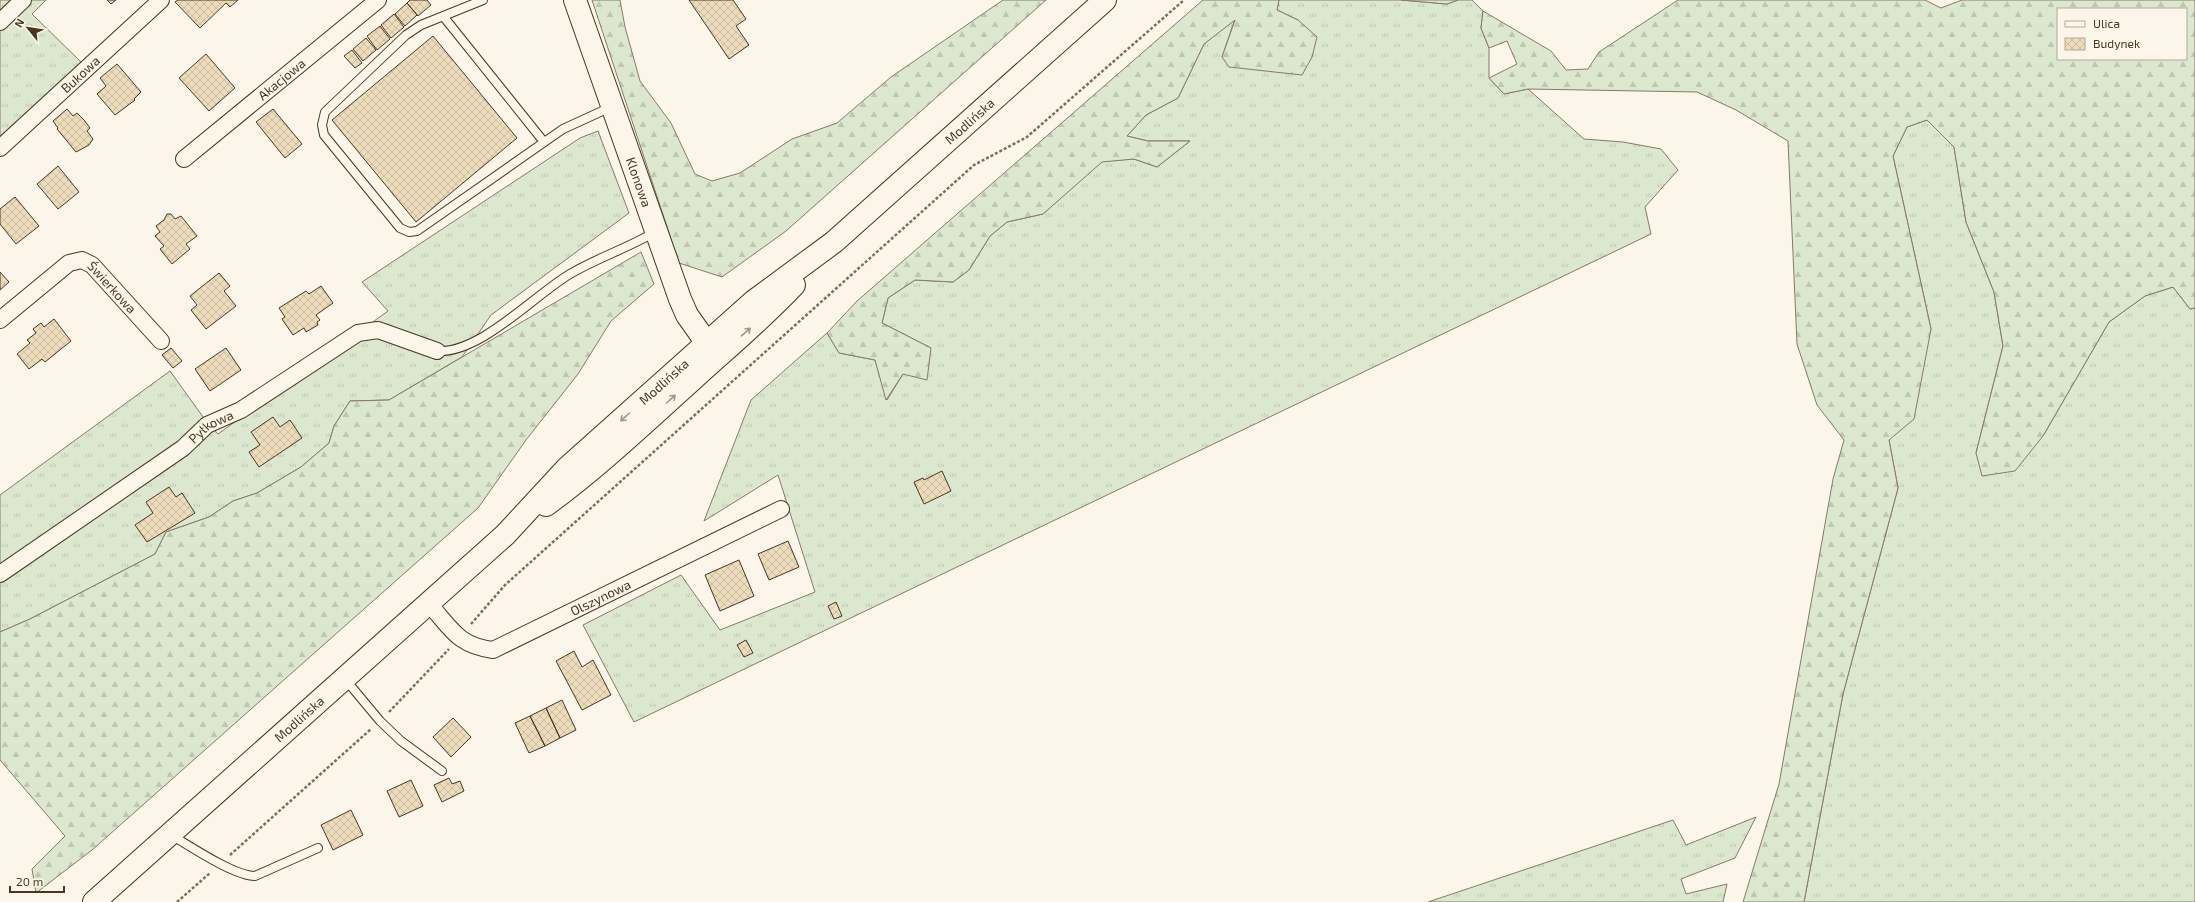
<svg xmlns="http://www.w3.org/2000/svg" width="2195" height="902" viewBox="0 0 2195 902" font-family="'Exo 2',sans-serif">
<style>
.grass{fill:url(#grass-tufts);stroke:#887966}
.forest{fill:url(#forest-firs);stroke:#887966;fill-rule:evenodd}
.building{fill:url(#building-cross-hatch);stroke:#4a3520}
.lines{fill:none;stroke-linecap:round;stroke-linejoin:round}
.lane-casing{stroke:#4a3520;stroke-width:10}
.street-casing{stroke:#4a3520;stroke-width:18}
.secondary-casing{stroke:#4a3520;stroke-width:24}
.path{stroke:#7f6f5c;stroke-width:2.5;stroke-dasharray:3 2;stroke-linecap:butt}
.lane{stroke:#fbf6e9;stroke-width:8}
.street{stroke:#fbf6e9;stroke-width:16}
.secondary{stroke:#fbf6e9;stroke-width:22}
.oneway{stroke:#a29684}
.labels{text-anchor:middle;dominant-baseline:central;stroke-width:3;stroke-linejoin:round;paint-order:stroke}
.street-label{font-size:13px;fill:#4a3520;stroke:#fbf6e9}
</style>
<defs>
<pattern id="grass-tufts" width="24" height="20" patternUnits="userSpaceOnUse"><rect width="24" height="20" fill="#dce7d0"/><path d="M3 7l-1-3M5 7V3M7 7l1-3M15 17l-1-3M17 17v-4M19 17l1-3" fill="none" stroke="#bec7b2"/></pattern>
<pattern id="forest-firs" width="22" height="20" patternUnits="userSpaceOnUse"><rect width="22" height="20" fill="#dce7d0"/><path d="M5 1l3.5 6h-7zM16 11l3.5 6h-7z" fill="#bec7b2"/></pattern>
<pattern id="building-cross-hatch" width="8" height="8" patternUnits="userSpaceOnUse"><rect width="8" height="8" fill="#ecdcbc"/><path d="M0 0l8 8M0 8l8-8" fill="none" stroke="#ccbda1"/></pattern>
</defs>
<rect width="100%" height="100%" fill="#fbf6e9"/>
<path class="grass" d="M0,0H46L32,14L83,64L0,140Z
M1279,0H1401L1447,4L1458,0H1472L1483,11L1481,28L1489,48V78L1504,94L1528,89L1584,139L1623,142L1661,149L1678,170L1645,207L1651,234L634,722L583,625L681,575L720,630L815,592L778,475L704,521L751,400L827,333L839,353L875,360L887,400L903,374L931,348L882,323L888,298L915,280L953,282L969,270L990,236L1007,222L1043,214L1102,161L1134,159L1157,167L1190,141H1148L1127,136L1146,115L1178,98L1204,44L1235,19L1222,57L1298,20L1277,10Z
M1927,120L1954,147L1966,222L1994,292L2003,346L1976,453L2043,436L2109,322L2145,296L2173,287L2190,309L2195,308V902H1804L1843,694L1898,488L1889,440L1931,329L1893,156L1907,127Z
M598,131L629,213L491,315L462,357L389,400L350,401L334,426L329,443L301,467L257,493L233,501L209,517L166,532L155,554L30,619L0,632V495L170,371L206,421L218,434L388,311L362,282L580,138Z
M1756,817L1735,858L1681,879L1686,894L1727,884L1723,902H1428L1673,820L1686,845Z"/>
<path class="forest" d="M592,0H620L625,27L640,81L671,123L695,174L712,181L740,173L792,139L837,123L891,77L1003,0H1046L786,231L722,277L679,263Z
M1203,0H1279L1277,10L1298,20L1317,37L1312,57L1302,75L1229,67L1222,57L1235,20L1204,44L1178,98L1146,115L1127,136L1148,141H1190L1157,167L1134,159L1102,162L1043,214L1007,222L990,236L969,270L953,282L915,280L888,298L882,323L931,348L927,380L903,374L886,400L875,360L839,353L827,333L857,301Z
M1401,0H1458L1447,4Z
M1678,0H1925L1941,8L1962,0H2195V308L2190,309L2173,287L2145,296L2109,322L2043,436L2015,471L1982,476L1976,453L2003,346L1994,292L1966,222L1954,147L1927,120L1907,127L1893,156L1931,329L1914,419L1889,440L1898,488L1843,694L1804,902H1743L1779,784L1833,479L1844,440L1817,405L1797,344L1788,141L1736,110L1697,92L1528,89L1504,94L1489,78L1517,64L1507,41L1489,48L1481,28L1483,11L1551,51L1566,70L1588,69L1599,52ZM2058,9H2186V59H2058Z
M641,252L654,284L611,321L578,374L526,440L478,508L92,850L36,893L32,869L65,836L0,760V632L30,619L155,554L166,532L209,517L233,501L257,493L301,467L329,443L334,426L350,401L389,400Z"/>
<path class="building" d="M107,0H116L111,4Z
M178,0H238L230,7L226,3L200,28L175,2Z
M410,0H427L431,5L418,16L407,3Z
M689,0H733L746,19L736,26L749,45L729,59Z
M407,3L417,15L405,26L395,14Z
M394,14L404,27L391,38L381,25Z
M380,26L390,39L377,50L367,36Z
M433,36L517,138L416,222L332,120Z
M366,38L376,50L363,61L353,49Z
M352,50L362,63L355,68L344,56Z
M206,54L235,88L209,111L179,78Z
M117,64L141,92L134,99L135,100L115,115L97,94L106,86L100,78Z
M67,109L73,116L77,113L84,120L90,128L87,131L93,139L89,145L76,152L57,129L58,128L53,121Z
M273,109L302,144L285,158L256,122Z
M58,166L79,192L58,209L37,184Z
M15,197L39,226L16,244L0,224V209Z
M167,214H171L175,219L181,216L197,236L186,244L190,249L172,264L160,249L164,246L155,236L160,232L156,226L164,220Z
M0,272L9,282L0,290Z
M219,273L230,286L224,291L236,306L206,329L191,310L197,305L190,296Z
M321,286L333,303L316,315L320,320L317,322L318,325L306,332L304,328L293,335L282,319L285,317L279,308L306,291L309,294Z
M54,319L71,341L45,362L42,359L29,369L17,354L30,343L27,340L36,333L33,329L41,323L44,327Z
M171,348L182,361L173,368L162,355Z
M226,348L241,370L210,391L195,369Z
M273,417L280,427L290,420L302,438L259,467L249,452L260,445L251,432Z
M942,471L951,491L924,504L914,482L923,478L924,480Z
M169,487L176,497L182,493L195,513L147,542L135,525L153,513L146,502Z
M788,541L799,567L769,580L758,554Z
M739,560L754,596L720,611L705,575Z
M836,602L842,616L834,619L828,606Z
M746,640L753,653L744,657L737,645Z
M574,651L582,667L593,660L611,695L582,710L556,661Z
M562,700L576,730L560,738L546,708Z
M546,708L560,738L545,746L530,716Z
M530,716L545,746L529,753L515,723Z
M453,718L471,737L451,757L433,737Z
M449,778L452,784L460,781L464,791L442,802L434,785Z
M411,780L423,806L399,817L387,791Z
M351,810L363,835L333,850L321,825Z"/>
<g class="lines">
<g class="lane-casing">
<path id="lane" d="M483,0L421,25L406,35L325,112L322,125L324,135L400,228L409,232L417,231L563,129L611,107
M443,16L544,142
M437,351C480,354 533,296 570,274C597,258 628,248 655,232
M345,679L380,721L401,741L442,771
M171,835C190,846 234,876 255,876L318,848"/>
</g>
<g class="street-casing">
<g id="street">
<path d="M0,22L23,0"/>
<path id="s1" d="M0,148L161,0"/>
<path id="s2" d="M184,159L378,0"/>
<path id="s3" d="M0,320L69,263L82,260L92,265L161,341"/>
<path id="s4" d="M0,574L183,448L207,425L241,410L358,333L378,330L437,351"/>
<path id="s5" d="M429,604C452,629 457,645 493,650L781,509"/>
</g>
</g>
<g class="secondary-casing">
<g id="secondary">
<path id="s6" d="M575,0L680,299L687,315L716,356"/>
<path d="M546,505C598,467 644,423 692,380C726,349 762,319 794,285"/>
<path id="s7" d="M94,902L505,535L567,468L754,301L834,242L1105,0"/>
</g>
</g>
<path class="path" d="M471,624L505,585L974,165L1027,137L1184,0
M389,712L449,649
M230,855L371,729
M177,902L210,873"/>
<use href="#lane" class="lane"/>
<use href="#street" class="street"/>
<use href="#secondary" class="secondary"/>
</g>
<defs><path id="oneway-shaft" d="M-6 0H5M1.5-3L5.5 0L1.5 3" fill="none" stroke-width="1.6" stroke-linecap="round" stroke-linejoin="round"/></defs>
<g class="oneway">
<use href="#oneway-shaft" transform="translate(746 332) rotate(-41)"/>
<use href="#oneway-shaft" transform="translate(671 399) rotate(-42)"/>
<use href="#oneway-shaft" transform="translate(625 417) rotate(138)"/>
</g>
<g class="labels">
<g class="street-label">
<text stroke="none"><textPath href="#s1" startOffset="109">Bukowa</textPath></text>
<text stroke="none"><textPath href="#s2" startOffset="126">Akacjowa</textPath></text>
<text stroke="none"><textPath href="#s7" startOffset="1174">Modlińska</textPath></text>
<text stroke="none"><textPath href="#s6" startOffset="193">Klonowa</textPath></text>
<text stroke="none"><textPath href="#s3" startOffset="144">Świerkowa</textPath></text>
<text stroke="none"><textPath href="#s7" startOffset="772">Modlińska</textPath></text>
<text stroke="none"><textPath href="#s4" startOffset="258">Pyłkowa</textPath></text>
<text stroke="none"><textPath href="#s5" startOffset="201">Olszynowa</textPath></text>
<text stroke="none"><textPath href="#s7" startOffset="275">Modlińska</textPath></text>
</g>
</g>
<rect x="2057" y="8" width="130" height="52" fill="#fbf6e9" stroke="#b4a999"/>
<rect x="2065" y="21" width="20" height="6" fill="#fbf6e9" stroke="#b4a999"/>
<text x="2093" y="28" font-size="12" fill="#4a3520">Ulica</text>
<rect x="2065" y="38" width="20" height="12" fill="url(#building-cross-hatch)" stroke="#b4a999"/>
<text x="2093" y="48" font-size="12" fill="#4a3520">Budynek</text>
<g transform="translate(28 28) rotate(300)" stroke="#fbf6e9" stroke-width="3" paint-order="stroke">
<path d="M0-3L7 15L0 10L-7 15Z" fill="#4a3520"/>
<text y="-6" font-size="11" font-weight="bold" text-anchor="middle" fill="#4a3520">N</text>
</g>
<path d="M10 886v6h54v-6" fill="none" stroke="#4a3520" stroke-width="2"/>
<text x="16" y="886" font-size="12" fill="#4a3520" stroke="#fbf6e9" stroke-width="3" paint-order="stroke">20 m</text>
</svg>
